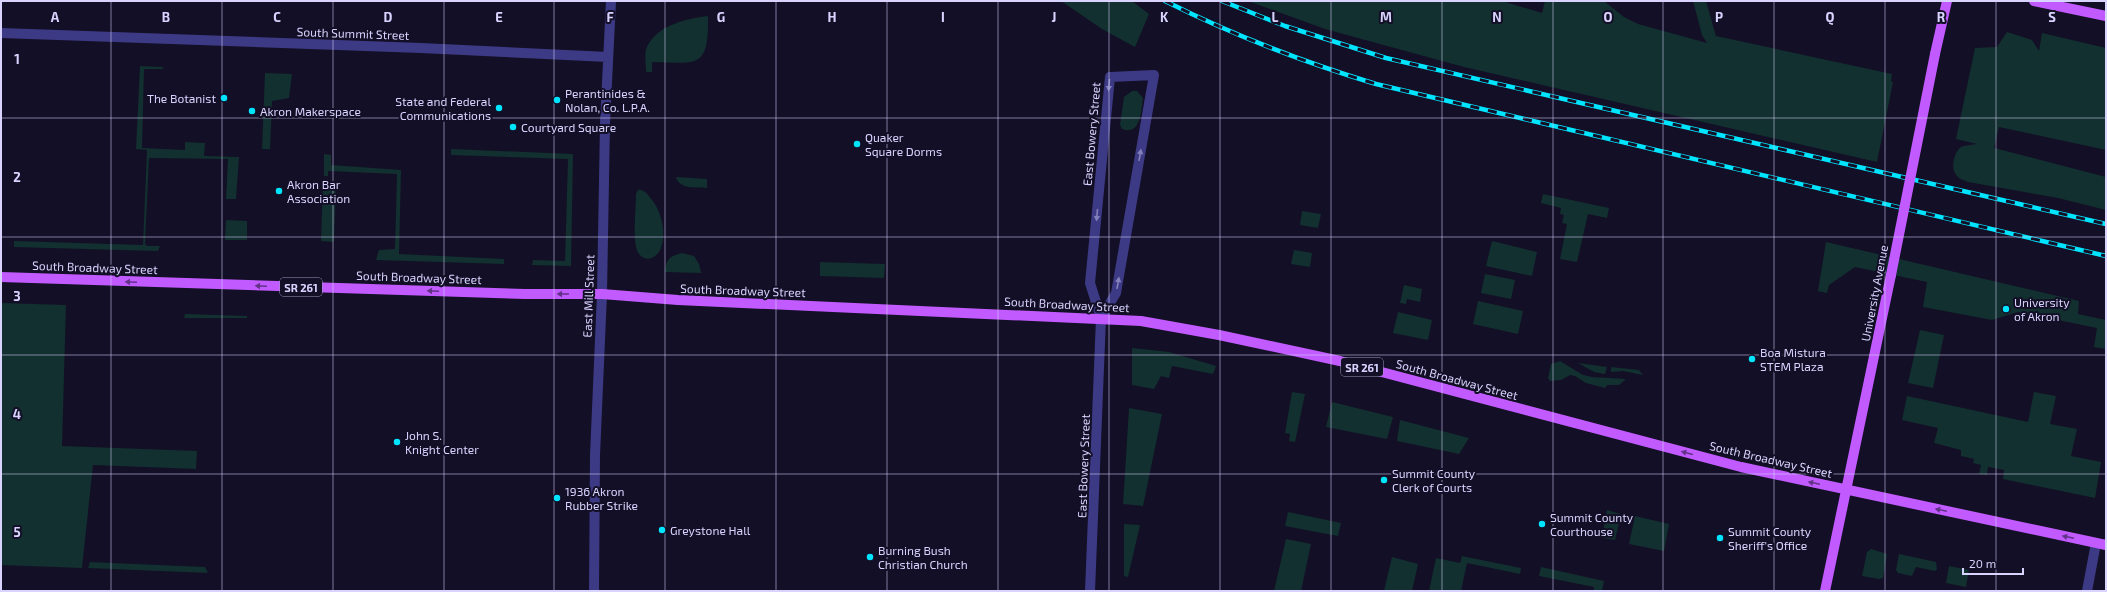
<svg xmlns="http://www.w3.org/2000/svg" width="2107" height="592" viewBox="0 0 2107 592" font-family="'Exo 2',sans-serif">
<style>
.green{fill:#12302f}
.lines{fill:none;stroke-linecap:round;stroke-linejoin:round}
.minor{stroke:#3d3a85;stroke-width:10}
.major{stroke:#c25bff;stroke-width:10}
.rail-casing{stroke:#00e5ff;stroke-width:4.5}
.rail{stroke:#130f26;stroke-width:3;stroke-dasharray:9;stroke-linecap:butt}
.major-bridge{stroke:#c25bff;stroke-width:10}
.oneway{fill:#837fbc}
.oneway2{fill:#623188}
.grid{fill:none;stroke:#d9d4ff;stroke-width:1;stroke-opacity:0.55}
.poi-dot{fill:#00e5ff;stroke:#130f26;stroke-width:1.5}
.labels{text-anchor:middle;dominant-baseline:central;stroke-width:4;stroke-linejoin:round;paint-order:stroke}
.shield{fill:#130f26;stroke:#9e99be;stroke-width:1}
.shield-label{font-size:11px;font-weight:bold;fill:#d9d4ff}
.street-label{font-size:12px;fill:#d9d4ff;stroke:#130f26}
.poi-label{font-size:12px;fill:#d9d4ff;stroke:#130f26;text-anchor:start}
.grid-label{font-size:13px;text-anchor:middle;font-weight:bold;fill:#d9d4ff;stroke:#130f26;stroke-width:4;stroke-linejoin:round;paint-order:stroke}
</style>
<rect width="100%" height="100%" fill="#130f26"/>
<path class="green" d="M1061,1H1132L1149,14L1135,47L1102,29Z
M1248,1H1502L1542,13L1545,1H1604L1624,17L1638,24L1707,43L1702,35L1693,1H1706L1716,36L1892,74L1891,81L1893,82L1877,162L1464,67L1325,29Z
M708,16C709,70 697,63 652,62V72H646C646,65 644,53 647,47C657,25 686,19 708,16Z
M2007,32L2032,40L2039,51L2042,33L2106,48V150L1999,127L1994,148L2106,177V210L2058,198L1968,182C1963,180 1958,179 1955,173C1951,167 1954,152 1961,147C1966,145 1972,145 1977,144L1956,139L1975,48L1997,47Z
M140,66L162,67L164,69H144L142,148L185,150V142L205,143L204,156L239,157L236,199H226L228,159L149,158L145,244L147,246H160L158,251L14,247V241L143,245L147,150L136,149Z
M265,73L292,74L289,98L272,101L270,149H262Z
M1132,91H1137L1143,98C1141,111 1141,136 1122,129L1120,125L1124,97Z
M451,149L573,154L571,266L532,265L533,260L565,261L568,159L451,155Z
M324,154L331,155V165L401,170L399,254L504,259V264L376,260L379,250L395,249L397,174L328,171V176H324Z
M676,177L707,179V188C696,187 680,190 676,177Z
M323,181L336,182L334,242L321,241Z
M638,190C645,189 648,195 652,200C662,212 667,236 660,250C653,263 639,261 636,247C633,231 636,211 636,194Z
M1543,194L1609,208L1607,218L1588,214L1577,262L1560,259L1567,224L1562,223L1564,215L1560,214L1561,208L1541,203Z
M1302,211L1321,214L1318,228L1300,225Z
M226,220L247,221V240H225Z
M1492,241L1537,252L1532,276L1486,266Z
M1826,242L2079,301L2078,314L2106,320V349L2094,347L2097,328L2018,312L1992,320L1923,307L1927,282L1855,267L1829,285L1827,293L1818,291Z
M1294,250L1312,253L1310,267L1291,264Z
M682,253L694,256L699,264L701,273L665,272C666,259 670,256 682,253Z
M820,262L885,264L884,278L820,276Z
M1485,274L1515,280L1511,299L1481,293Z
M1404,285L1422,289L1420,302L1407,299L1406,304L1400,303Z
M1478,301L1523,311L1518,334L1473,324Z
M1,303L66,305L62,446L197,451L196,469L93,465L82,568L1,565Z
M1398,312L1432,320L1428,340L1393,333Z
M185,314L247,316V318H184Z
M1920,330L1944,335L1933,388L1908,383Z
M1132,348L1169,352L1216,366L1213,374L1172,366L1169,378L1161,376L1154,389L1132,385Z
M1560,361L1583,375L1592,377L1626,379L1619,385H1607L1605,388L1586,383L1575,376L1570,375L1561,380L1550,381L1548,378L1551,364Z
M1578,363L1607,367L1605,374L1594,372Z
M1611,367L1639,370L1643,375L1623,371L1611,372Z
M1292,392L1305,394L1295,442L1289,441L1290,434L1285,433Z
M2034,392L2056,396L2050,424L2077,429L2071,456L2101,462L2095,498L2003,479L2004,470L1988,467L1987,475L1979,474L1981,465L1973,463L1974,459L1961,456V450L1934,443L1938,428L1902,420L1907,396L2028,422Z
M1332,402L1393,417L1387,439L1326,427Z
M1129,408L1162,414L1143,506L1123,504Z
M1400,420L1469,438L1459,454L1397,441Z
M1607,510L1621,514L1615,540L1602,538Z
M1288,512L1341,523L1338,536L1285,526Z
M1635,516L1669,524L1664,551L1629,544Z
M1124,524L1140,525L1128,577L1124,576Z
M1286,539L1311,544L1301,591H1274Z
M1871,549L1887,554L1883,578L1879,579L1862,576L1867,552Z
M1899,554L1936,562L1937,569L1935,571L1916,567L1912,576L1898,573L1896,570Z
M1462,556L1521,568L1520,574L1467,563L1461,591H1429L1436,558L1460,563Z
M1392,557L1418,564L1412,591H1384Z
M90,562L205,567L208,573L88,568Z
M1949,566L1969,570L1966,587L1946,583Z
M1541,567L1604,581L1602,591H1594V587L1539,576Z"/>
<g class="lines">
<path class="minor" d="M1,33L421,48L608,57
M594,591L595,455L602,294L605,123L611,1
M1090,591L1101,318L1090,283L1110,77L1154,75L1116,293L1101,318
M2087,591L2096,543"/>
<path class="major" d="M2034,1L2106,16
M1935,54L1947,1
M1,277L525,294H602L678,300L1141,321L1219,335L1340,361L1741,467L2106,545
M1825,591L1891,275"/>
<g class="rail-casing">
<path id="rail" d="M1165,1C1233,35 1303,62 1376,84L2106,256
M1222,1L1285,26L1386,58L2106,224"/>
</g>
<use href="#rail" class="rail"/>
<path class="major-bridge" d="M1891,275L1935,54"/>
</g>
<defs><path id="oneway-solid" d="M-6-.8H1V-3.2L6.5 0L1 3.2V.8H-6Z"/></defs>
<g class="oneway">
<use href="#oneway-solid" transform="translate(1109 85) rotate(95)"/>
<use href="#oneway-solid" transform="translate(1140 155) rotate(-80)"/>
<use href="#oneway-solid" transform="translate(1097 215) rotate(95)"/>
<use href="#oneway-solid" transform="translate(1118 283) rotate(-80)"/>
</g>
<g class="oneway2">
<use href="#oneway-solid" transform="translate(131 282) rotate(-178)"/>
<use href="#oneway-solid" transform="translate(261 286) rotate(-178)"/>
<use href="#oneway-solid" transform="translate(433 291) rotate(-178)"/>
<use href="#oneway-solid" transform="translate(563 294) rotate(-180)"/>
<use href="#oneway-solid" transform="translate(1687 453) rotate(-165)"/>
<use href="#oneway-solid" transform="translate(1814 483) rotate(-168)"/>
<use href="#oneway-solid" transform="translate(1941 510) rotate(-168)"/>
<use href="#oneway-solid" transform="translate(2068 537) rotate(-168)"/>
</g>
<path class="grid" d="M111,1V591M222,1V591M333,1V591M444,1V591M554,1V591M665,1V591M776,1V591M887,1V591M998,1V591M1109,1V591M1220,1V591M1331,1V591M1442,1V591M1553,1V591M1663,1V591M1774,1V591M1885,1V591M1996,1V591M1,118H2106M1,237H2106M1,355H2106M1,474H2106"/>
<g class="poi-dot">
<circle cx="224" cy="98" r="4"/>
<circle cx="557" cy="100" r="4"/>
<circle cx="499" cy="108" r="4"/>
<circle cx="252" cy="111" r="4"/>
<circle cx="513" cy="127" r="4"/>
<circle cx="857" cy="144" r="4"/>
<circle cx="279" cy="191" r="4"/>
<circle cx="2006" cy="309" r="4"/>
<circle cx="1752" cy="359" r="4"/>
<circle cx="397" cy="442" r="4"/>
<circle cx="1384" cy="480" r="4"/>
<circle cx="557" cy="498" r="4"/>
<circle cx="1542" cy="524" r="4"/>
<circle cx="662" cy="530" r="4"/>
<circle cx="1720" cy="538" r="4"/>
<circle cx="870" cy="557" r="4"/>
</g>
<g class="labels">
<g class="shield">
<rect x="280" y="278" width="42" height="18" rx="3"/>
<rect x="1341" y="358" width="42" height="18" rx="3"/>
</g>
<g class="shield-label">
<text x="301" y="287">SR 261</text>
<text x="1362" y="367">SR 261</text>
</g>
<g class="street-label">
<text transform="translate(353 33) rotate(2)">South Summit Street</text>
<text transform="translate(1091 134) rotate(-85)">East Bowery Street</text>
<text transform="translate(95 267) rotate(2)">South Broadway Street</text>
<text transform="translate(419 277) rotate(2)">South Broadway Street</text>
<text transform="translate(743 290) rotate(2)">South Broadway Street</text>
<text transform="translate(1874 293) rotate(-79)">University Avenue</text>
<text transform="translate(588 296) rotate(-88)">East Mill Street</text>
<text transform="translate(1067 304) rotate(3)">South Broadway Street</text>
<text transform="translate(1457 379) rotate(15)">South Broadway Street</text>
<text transform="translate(1771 459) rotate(13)">South Broadway Street</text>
<text transform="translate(1083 466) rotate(-88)">East Bowery Street</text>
</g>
<g class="poi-label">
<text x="565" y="93">Perantinides &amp;<tspan x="565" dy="14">Nolan, Co. L.P.A.</tspan></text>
<text x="216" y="98" text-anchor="end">The Botanist</text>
<text x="491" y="101" text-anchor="end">State and Federal<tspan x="491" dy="14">Communications</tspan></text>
<text x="260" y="111">Akron Makerspace</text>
<text x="521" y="127">Courtyard Square</text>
<text x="865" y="137">Quaker<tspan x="865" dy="14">Square Dorms</tspan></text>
<text x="287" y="184">Akron Bar<tspan x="287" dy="14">Association</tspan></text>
<text x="2014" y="302">University<tspan x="2014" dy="14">of Akron</tspan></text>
<text x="1760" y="352">Boa Mistura<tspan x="1760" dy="14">STEM Plaza</tspan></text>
<text x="405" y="435">John S.<tspan x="405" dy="14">Knight Center</tspan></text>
<text x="1392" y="473">Summit County<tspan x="1392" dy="14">Clerk of Courts</tspan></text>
<text x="565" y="491">1936 Akron<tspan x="565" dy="14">Rubber Strike</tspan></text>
<text x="1550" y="517">Summit County<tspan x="1550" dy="14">Courthouse</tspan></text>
<text x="670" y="530">Greystone Hall</text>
<text x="1728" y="531">Summit County<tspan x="1728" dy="14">Sheriff's Office</tspan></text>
<text x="878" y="550">Burning Bush<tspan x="878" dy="14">Christian Church</tspan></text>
</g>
</g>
<g class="grid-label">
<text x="55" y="22">A</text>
<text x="166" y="22">B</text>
<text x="277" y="22">C</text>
<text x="388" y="22">D</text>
<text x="499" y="22">E</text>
<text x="610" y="22">F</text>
<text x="721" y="22">G</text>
<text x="832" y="22">H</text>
<text x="943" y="22">I</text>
<text x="1054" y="22">J</text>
<text x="1164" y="22">K</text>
<text x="1275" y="22">L</text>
<text x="1386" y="22">M</text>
<text x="1497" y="22">N</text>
<text x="1608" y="22">O</text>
<text x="1719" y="22">P</text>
<text x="1830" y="22">Q</text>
<text x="1941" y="22">R</text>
<text x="2052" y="22">S</text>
<text x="17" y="64">1</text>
<text x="17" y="182">2</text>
<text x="17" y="301">3</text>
<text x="17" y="419">4</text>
<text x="17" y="537">5</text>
</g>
<rect width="2107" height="592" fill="none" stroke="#d9d4ff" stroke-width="4"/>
<path d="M1963 568v6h60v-6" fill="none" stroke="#d9d4ff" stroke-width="2"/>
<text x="1969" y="568" font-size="12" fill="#d9d4ff" stroke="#130f26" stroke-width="3" paint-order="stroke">20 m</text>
</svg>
